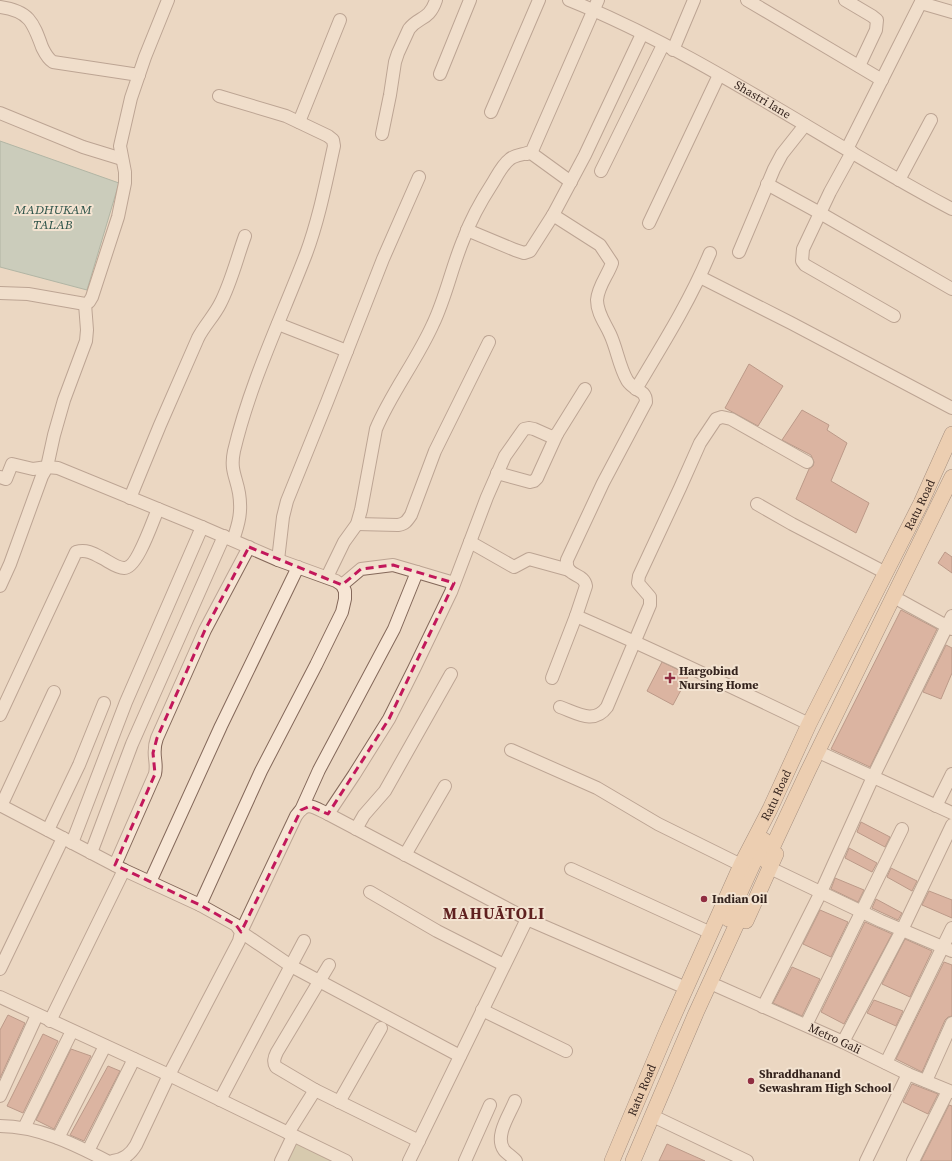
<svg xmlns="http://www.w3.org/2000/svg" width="952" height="1161" viewBox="0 0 952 1161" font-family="'Source Serif 4',serif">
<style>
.cemetery{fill:#bebb95}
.water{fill:#a4beb2;stroke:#6c8c7e}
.building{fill:#c88b79;stroke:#824f41}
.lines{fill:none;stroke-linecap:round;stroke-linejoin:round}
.minor-casing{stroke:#84685a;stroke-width:14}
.major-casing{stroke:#52382e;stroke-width:16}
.minor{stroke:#f7e6d5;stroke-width:12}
.major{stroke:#edc49b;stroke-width:15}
.marked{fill:none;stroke:#c2185b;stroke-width:3;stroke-dasharray:8 5;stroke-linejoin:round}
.poi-dot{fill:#902d41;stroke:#f3e3d1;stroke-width:1.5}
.labels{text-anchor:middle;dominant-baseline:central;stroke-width:4;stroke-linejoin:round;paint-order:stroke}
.street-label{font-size:12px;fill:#35241e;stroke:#f3e3d1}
.poi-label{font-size:12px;font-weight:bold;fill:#35241e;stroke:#f3e3d1;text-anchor:start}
.water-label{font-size:13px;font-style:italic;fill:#2e544a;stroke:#f3e3d1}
.district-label{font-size:16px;font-weight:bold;letter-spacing:1px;fill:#5f201f;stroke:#f3e3d1}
</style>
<rect width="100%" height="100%" fill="#ebd7c2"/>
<path class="cemetery" d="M293,1136L346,1161H276Z"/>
<path class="water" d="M0,141L119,183L87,290L0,267Z"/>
<path class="building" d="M749,364L783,386L758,426L725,408Z
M802,410L829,425L827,430L847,443L831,481L869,503L856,533L796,499L809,469L813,466L814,462L811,455L782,440Z
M945,552L952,557V573L938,563Z
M901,610L937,629L870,767L831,749Z
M946,645L952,648V673L941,699L923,692Z
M662,662L689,675L673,705L647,691Z
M861,822L890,837L885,847L857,832Z
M849,848L877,863L872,872L845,858Z
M891,868L917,881L912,891L887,877Z
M835,878L864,890L858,902L831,889Z
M929,891L952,900V918L922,905Z
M876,899L902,913L898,920L872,908Z
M820,910L848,922L831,957L803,944Z
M865,922L892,934L844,1024L821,1012Z
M905,939L932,951L910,997L882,984Z
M944,962L952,965V1016L948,1017L945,1020L922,1072L896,1059Z
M792,967L820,979L802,1016L773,1003Z
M874,1000L903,1011L896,1026L867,1013Z
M8,1015L25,1023L0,1078V1030Z
M43,1034L58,1041L23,1113L7,1106Z
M71,1049L91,1056L54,1129L36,1120Z
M108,1066L120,1071L84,1141L70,1135Z
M912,1084L938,1094L928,1114L903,1102Z
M949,1105L952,1106V1161H921Z
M667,1144L705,1161H659Z"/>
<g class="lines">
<g class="minor-casing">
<g id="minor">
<path id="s1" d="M569,0C703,54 824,142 952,209"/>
<path d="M747,0L882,80"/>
<path d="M845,0L872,16L877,20L876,30L859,66"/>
<path d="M921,3L952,12"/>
<path d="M0,7C29,11 33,22 42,47C45,53 47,58 53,62L139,75"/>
<path d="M673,50L694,0"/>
<path d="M440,74L470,0"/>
<path d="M219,96L286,116L328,136L333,140L334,146C326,182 319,219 306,254C281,319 250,383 234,451C230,470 236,476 239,493C242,511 239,523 233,540"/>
<path d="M491,112L539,0"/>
<path d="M0,113L83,147L122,159"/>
<path d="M299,122L340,20"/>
<path d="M382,134L390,95L395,62L398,53L409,29C419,16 429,21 436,0"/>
<path d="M847,149L922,0"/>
<path d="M852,152L830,192L803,249L802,261L805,265L894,316"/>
<path d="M527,154L531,153L571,182"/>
<path d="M601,171L663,45"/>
<path d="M899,180L931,120"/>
<path d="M767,184L820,213L952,289"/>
<path d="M553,215L600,245L612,263C608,275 598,286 597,300C597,313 605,323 610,334C617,349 619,366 627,380C629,384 633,386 636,389"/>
<path d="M649,223L719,75"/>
<path d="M467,230L515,250L524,253L530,251L553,215L585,155L642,34"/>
<path d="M739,252L774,169L782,154L805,125"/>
<path d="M710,253C690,301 663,344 636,389C642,392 646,394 646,402L603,483L567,560C565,578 584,572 586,586L576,616C655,650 732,687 809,724"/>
<path d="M700,277L791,323L952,408"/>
<path d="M0,293L28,294L85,304L89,302L92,297L118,217L125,183V172L120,146L131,98L145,57L168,0"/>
<path d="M278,324L347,351"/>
<path d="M497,473L530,482L534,481L537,478L557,434"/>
<path d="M0,477L6,479L12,464L33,469L47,467L54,435L64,400L86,341L87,330L85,304"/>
<path d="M130,498L160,425L198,338C204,326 214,316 220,304C231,283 237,258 245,236"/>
<path d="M757,504L792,524L886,573"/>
<path d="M357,524L398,525C405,524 407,521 411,515L435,451L489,342"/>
<path d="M470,542L514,567L529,559L569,570"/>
<path d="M278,560L283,517L287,501L327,402L383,259L419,177"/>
<path d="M417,572L454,583"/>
<path d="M327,577L344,542L357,524L361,510L376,429C391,393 417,360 433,324C446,297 452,266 464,238C471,219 481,201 492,184C497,176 502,165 510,159C516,154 525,155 532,151L598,0"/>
<path d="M0,586L10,564L42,476L47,467L58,468L202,527L278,560L336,581L342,585L345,591V599L342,612L316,665L261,771L200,905"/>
<path d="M901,601L952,629"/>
<path d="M552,678L576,616"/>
<path d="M560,707C577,713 594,725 607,707L650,605V597L638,583L639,576L680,488L700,443L716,419L722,417L731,419L807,462"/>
<path d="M0,715L76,552C86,549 93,553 102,558C108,561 117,568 124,568C137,569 153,520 158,509"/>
<path d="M511,750L597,788L658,824L741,865"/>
<path d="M823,754L952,813"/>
<path d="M0,805L124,870L200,905L236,925L241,932L239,941L169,1075L136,1145C130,1155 124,1159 113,1161"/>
<path d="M1,806L54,692"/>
<path d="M936,806L952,774"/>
<path d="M301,810L319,770L394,629L417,572L393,565L361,569L342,585"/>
<path d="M328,814L354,775L389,719L414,669L451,592L487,497L505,456L524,429L529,428L534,429L552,437L557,434L585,389"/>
<path d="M356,829L364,815L385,791L451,674"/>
<path d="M48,830L79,765L104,703"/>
<path d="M72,843L126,702L202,527"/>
<path d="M91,853L132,744L224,536"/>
<path d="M405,855L445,786"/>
<path d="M115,865L155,774C158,761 151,754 157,738L205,630L249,547"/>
<path d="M770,868L881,921L952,951"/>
<path d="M571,869L711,933"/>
<path d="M150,882L221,726L298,567"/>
<path d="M370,892L437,931L504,965"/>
<path d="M329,965L277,1052C274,1058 273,1062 276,1067L315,1090L419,1141"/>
<path d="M0,969L63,838"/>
<path id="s2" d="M717,986L843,1042L908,1074L952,1092"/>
<path d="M0,997L169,1075L346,1161"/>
<path d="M763,1007L821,892L873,777L952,616"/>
<path d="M482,1010L566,1051"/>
<path d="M50,1021L124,870"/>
<path d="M806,1025L902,829"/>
<path d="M843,1042L902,930L952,825"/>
<path d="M460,1056L291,966L241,932L296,816C307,800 313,807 328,814L527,919L686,988"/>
<path d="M886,1063L952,928"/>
<path d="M926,1081L952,1023"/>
<path d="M0,1096L37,1015"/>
<path d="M220,1100L304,941"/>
<path d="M515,1101C510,1114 494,1136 504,1150C507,1154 513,1157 516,1161"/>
<path d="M339,1102L381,1028"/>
<path d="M659,1119L747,1161"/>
<path d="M0,1126C38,1126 74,1144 107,1161"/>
<path d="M24,1128L72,1031"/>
<path d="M288,1133L315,1090"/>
<path d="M58,1138L105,1046"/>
<path d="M88,1151L134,1059"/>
<path d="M281,1161L293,1136"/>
<path d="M409,1161L527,919"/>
<path d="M465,1161L490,1105"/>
<path d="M866,1161L908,1074"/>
<path d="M913,1161L948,1091"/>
</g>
</g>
<g class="major-casing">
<g id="major">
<path d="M766,861L808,771L952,477"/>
<path d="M728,919L764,840"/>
<path d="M746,921L776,854"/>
<path id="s3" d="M612,1161L666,1033L741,865L770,809L809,724L921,503L952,434"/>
<path d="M633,1161L696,1013L745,906"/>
</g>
</g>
<use href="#minor" class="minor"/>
<use href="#major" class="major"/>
</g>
<path d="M0 0H952V1161H0ZM249,547L342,585L361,569L393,565L454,583L389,719L328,814L310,806L301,810L241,932L236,925L200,905L115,865L155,774L153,753L157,738L205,630Z" fill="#ebd7c2" fill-opacity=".55" fill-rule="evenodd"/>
<path class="marked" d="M249,547L342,585L361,569L393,565L454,583L389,719L328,814L310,806L301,810L241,932L236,925L200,905L115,865L155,774L153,753L157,738L205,630Z"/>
<g class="poi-dot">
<path d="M668 672h4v4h4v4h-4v4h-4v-4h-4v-4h4z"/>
<circle cx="704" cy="899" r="4"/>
<circle cx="751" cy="1081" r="4"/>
</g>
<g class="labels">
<g class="street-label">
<text stroke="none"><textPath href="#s1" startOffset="218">Shastri lane</textPath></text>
<text stroke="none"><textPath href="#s3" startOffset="725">Ratu Road</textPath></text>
<text stroke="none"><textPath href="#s3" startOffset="401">Ratu Road</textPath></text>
<text stroke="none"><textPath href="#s2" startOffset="129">Metro Gali</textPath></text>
<text stroke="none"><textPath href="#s3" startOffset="77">Ratu Road</textPath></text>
</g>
<g class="poi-label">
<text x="679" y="671">Hargobind<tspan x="679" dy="14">Nursing Home</tspan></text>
<text x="712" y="899">Indian Oil</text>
<text x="759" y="1074">Shraddhanand<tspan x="759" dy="14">Sewashram High School</tspan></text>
</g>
<g class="water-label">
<text x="53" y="209">MADHUKAM<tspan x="53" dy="15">TALAB</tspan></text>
</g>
<g class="district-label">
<text x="494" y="913">MAHUĀTOLI</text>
</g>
</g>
</svg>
